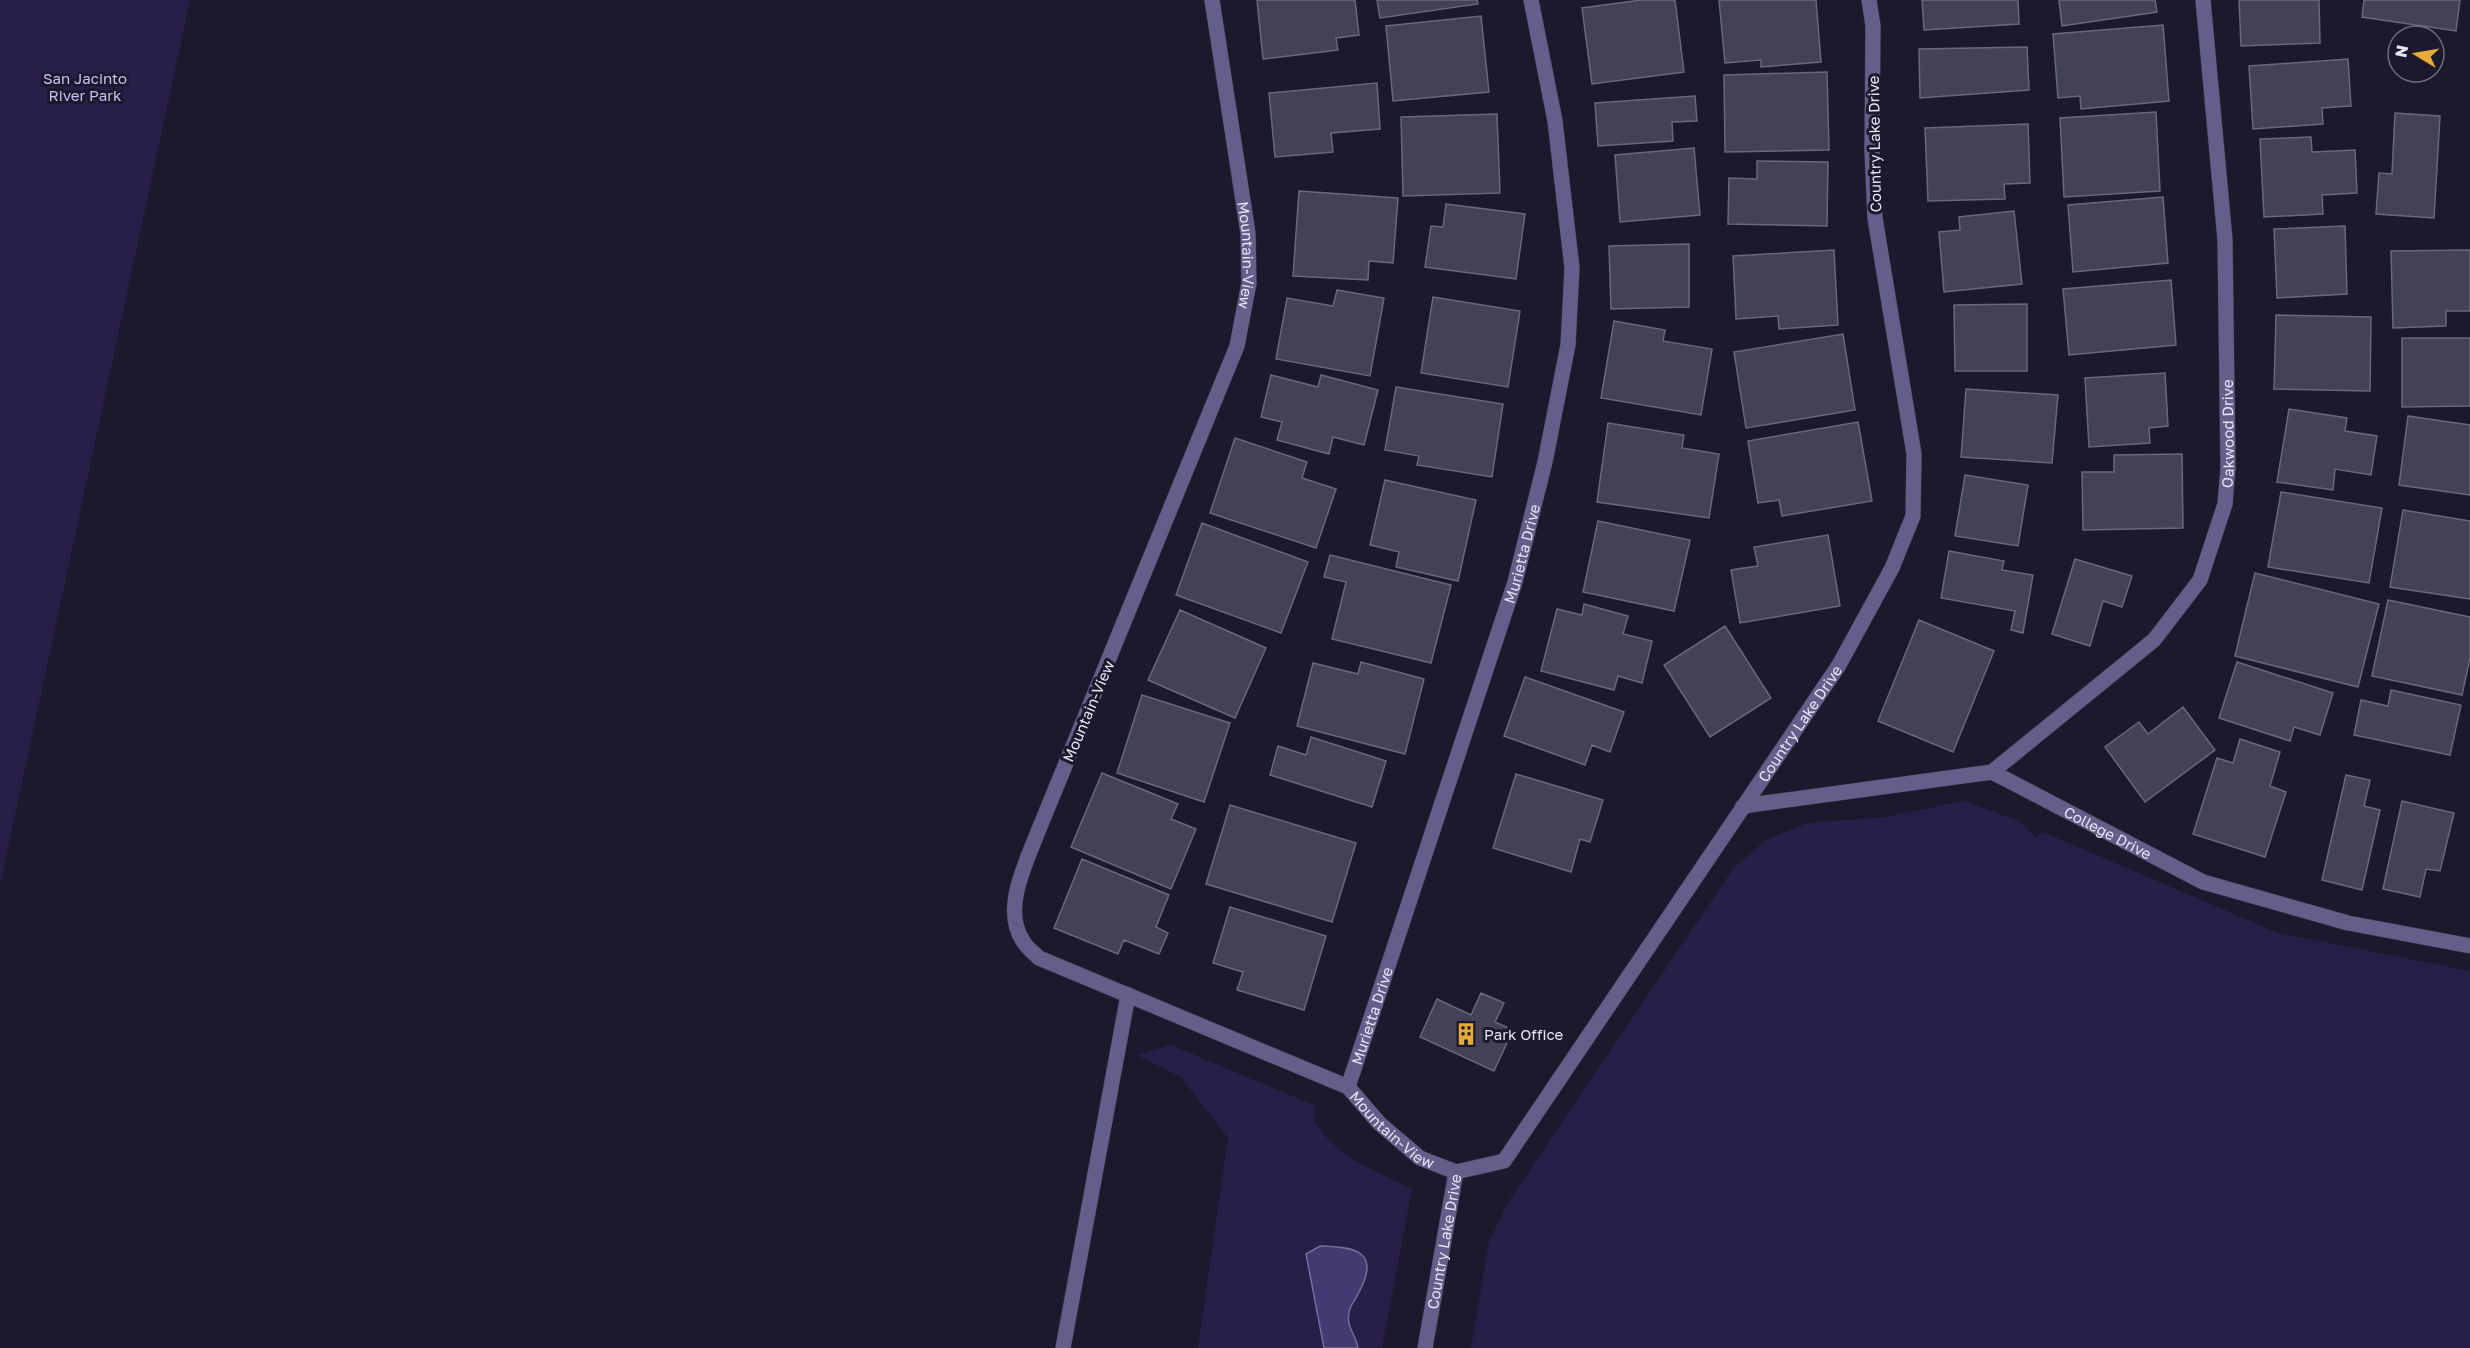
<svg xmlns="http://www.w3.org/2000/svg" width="2470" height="1348" viewBox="0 0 2470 1348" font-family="'Golos Text',sans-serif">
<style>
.green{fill:#281f49}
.water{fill:#443a71;stroke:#756d98;stroke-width:1.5}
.building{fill:#434156;stroke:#69677e;stroke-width:1.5}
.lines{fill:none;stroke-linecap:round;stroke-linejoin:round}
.lane-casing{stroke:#383648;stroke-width:16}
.lane{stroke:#645e8a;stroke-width:15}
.labels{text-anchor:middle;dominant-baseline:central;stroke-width:6;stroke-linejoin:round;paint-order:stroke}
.park-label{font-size:15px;fill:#c6c0f4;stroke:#1c192c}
.street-label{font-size:15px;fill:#e6e5f2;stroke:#1c192c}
.poi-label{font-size:15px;fill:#e6e5f2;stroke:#1c192c;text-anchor:start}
</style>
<rect width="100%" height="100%" fill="#1c192c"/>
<path class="green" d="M0,0H190L0,885Z
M1963,801L2019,821L2035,837L2043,832L2278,933L2470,971V1348H1471L1489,1242L1509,1201L1733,869L1766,840L1807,823L1886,817Z
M1171,1045L1316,1106L1314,1119C1334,1158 1374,1169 1412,1189L1382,1348H1198L1228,1138L1181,1077L1137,1055Z"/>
<path class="water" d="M1320,1246C1355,1247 1381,1251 1359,1292C1356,1300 1350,1304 1349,1313C1346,1328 1356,1334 1358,1348H1324L1306,1254Z"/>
<path class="building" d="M1257,0H1355L1359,35L1336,38L1338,50L1263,59Z
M1377,0H1477L1478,4L1380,18Z
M1641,0H1675L1684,72L1592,84L1582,8Z
M1719,0H1816L1821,62L1761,67V60L1725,63Z
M1922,0H2018L2019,24L1924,30Z
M2059,0H2155L2157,12L2062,26Z
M2239,0H2319L2320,43L2241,46Z
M2364,0H2460L2456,31L2362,17Z
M1481,16L1489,92L1393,101L1386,26Z
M2163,25L2169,101L2081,109L2080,96L2058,98L2053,34Z
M2027,47L2029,90L1920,98L1919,49Z
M2348,59L2351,106L2322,108L2323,124L2253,129L2249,66Z
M1827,72L1829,150L1725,152L1724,75Z
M1377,83L1380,129L1331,133L1333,152L1275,157L1269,93Z
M1695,96L1697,121L1672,122L1673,141L1598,146L1595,103Z
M2156,112L2160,191L2064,197L2060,118Z
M2395,113L2440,116L2434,218L2376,214L2379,173L2392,174Z
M1497,114L1500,193L1403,196L1401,117Z
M2028,124L2030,183L2004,184L2005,199L1928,201L1925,128Z
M2311,137L2312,152L2355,150L2357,193L2322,195L2323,214L2264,217L2260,139Z
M1694,148L1700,215L1620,222L1615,155Z
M1757,161L1828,162L1827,226L1728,224L1729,178L1757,179Z
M1299,191L1398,198L1393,263L1369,261L1368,280L1293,276Z
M2163,197L2168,263L2073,272L2068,205Z
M1446,204L1525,214L1516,279L1425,267L1431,226L1443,227Z
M2014,211L2022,284L1944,292L1939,232L1960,230L1959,217Z
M2345,226L2347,294L2277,298L2274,229Z
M1689,244V307L1611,309L1609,246Z
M1834,250L1838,325L1779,329L1778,316L1736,319L1733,256Z
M2470,250V311H2446V326L2393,328L2391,251Z
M2171,280L2176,345L2069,355L2063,289Z
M1337,290L1384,298L1370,376L1276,359L1287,298L1333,306Z
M1433,297L1520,311L1508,387L1421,373Z
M2027,304V371H1955L1954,305Z
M2276,315L2371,317L2370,391L2274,389Z
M1614,321L1665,330L1663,341L1712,349L1701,415L1601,398Z
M1843,334L1855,410L1746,428L1734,352Z
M2402,338H2470V406L2402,407Z
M2165,373L2168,426L2149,428L2150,443L2089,447L2085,378Z
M1271,375L1318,387L1321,375L1378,390L1364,445L1333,437L1329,454L1277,440L1282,422L1261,417Z
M1396,387L1503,404L1492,477L1417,465L1419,456L1385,450Z
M1966,389L2058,395L2052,463L1961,457Z
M2289,409L2347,418L2345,431L2377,436L2371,475L2335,469L2333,490L2277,482Z
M2408,416L2470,425V495L2399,485Z
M1858,422L1872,501L1782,516L1779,500L1758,503L1748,441Z
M1608,423L1684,435L1682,448L1719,454L1709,518L1597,502Z
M1235,438L1307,462L1302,478L1336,489L1316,548L1210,513Z
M2182,454L2183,528L2083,530L2082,472H2114V455Z
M1965,475L2028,485L2018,546L1955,536Z
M1385,480L1476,500L1458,581L1396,567L1399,552L1370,545Z
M2281,492L2382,508L2369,583L2268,567Z
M2403,510L2470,521V599L2390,587Z
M1598,521L1690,540L1674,611L1583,592Z
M1202,523L1308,562L1281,633L1176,595Z
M1828,535L1840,606L1740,623L1731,570L1758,566L1754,547Z
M1949,551L2004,561L2002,570L2033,575L2023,633L2011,630L2015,611L1941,598Z
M1330,555L1451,585L1431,663L1332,639L1346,582L1324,577Z
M2075,559L2132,576L2122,607L2103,601L2090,646L2052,634Z
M2255,573L2379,604L2358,687L2235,656Z
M2388,600L2470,617V658L2462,695L2372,676Z
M1584,604L1628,616L1623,634L1652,641L1642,683L1618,676L1614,690L1541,671L1557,609L1582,615Z
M1180,610L1266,648L1235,718L1148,680Z
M1919,620L1994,651L1953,752L1878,721Z
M1725,626L1771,698L1710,737L1664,665Z
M1361,662L1424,679L1405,754L1297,726L1313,663L1358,674Z
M2237,662L2333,693L2320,735L2294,727L2290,741L2219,718Z
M1525,677L1624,712L1610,752L1592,745L1585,765L1504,736Z
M2391,690L2461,705L2450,755L2354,735L2361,700L2388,706Z
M1142,695L1230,723L1204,802L1117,773Z
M2183,707L2215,750L2145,802L2105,747L2139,722L2148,734Z
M1311,737L1386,761L1372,807L1270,775L1278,746L1306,755Z
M2240,739L2280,752L2270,786L2286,792L2265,857L2193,834L2217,758L2233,763Z
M1102,773L1178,804L1171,819L1196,829L1171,889L1071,847Z
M1516,774L1603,800L1590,842L1580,839L1571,872L1493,848Z
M2346,775L2370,780L2364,806L2380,810L2362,890L2322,880Z
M2402,801L2454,813L2440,871L2426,869L2420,897L2383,889Z
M1230,805L1356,843L1332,922L1206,884Z
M1082,859L1169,895L1156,927L1168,933L1159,954L1124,940L1118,954L1054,928Z
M1230,907L1326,936L1304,1010L1237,990L1243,972L1213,963Z
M1481,993L1504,1003L1495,1022L1513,1030L1494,1071L1420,1037L1437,999L1471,1015Z"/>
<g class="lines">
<g class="lane-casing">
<g id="lane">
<path id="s1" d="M1212,0L1248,233L1249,283L1237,346L1037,834C1025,865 1002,910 1023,941C1026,947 1034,953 1039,958L1348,1087L1379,1123L1420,1158L1456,1172"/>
<path id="s2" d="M1992,772L2154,640L2200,580L2225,504L2228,468L2225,240L2203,0"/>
<path id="s3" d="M1743,806L1992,772L2203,882L2348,923L2470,946"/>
<path id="s4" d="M1348,1087L1515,582L1545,462L1568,345L1572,268L1555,121L1531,0"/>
<path d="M1063,1348L1128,995"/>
<path id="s5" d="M1425,1348L1456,1172L1504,1161L1839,665L1892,568L1913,516L1914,454L1875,218L1872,151L1873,26L1869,0"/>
</g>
</g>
<use href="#lane" class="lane"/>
</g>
<defs>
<g id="building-bare" transform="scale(1.8)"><path d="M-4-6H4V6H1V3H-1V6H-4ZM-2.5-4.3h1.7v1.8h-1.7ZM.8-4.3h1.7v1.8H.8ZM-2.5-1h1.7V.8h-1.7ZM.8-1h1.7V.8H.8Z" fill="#e7ac37" stroke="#1c192c" stroke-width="2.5" paint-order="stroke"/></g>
</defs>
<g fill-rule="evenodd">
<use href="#building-bare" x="1466" y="1034"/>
</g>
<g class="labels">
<g class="park-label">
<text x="85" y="78">San Jacinto<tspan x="85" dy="17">River Park</tspan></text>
</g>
<g class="street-label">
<text transform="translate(1874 144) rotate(-91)">Country Lake Drive</text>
<text stroke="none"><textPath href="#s1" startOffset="258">Mountain-View</textPath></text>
<text stroke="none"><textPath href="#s2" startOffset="435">Oakwood Drive</textPath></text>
<text stroke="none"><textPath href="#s4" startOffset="561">Murietta Drive</textPath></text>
<text transform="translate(1088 711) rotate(-67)">Mountain-View</text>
<text stroke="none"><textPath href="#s5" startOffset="756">Country Lake Drive</textPath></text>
<text stroke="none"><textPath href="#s3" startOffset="382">College Drive</textPath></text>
<text stroke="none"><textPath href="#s4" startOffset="75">Murietta Drive</textPath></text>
<text stroke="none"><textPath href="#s1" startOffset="1410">Mountain-View</textPath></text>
<text stroke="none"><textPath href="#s5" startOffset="108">Country Lake Drive</textPath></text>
</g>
<g class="poi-label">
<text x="1484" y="1034">Park Office</text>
</g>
</g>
<g transform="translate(2416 54) rotate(281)"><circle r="28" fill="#1c192c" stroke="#6d6b7b" stroke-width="1.5"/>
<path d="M0-4.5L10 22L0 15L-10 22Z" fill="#e7ac37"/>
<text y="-9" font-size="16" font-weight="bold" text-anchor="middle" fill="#e6e5f2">N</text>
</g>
</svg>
